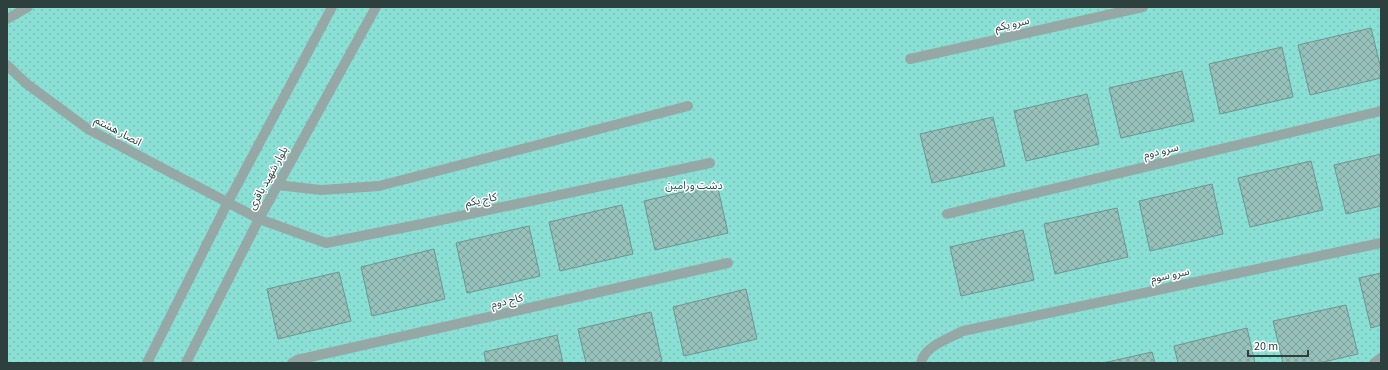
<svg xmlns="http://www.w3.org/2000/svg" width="1388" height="370" viewBox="0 0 1388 370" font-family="'Source Sans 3','Noto Sans Arabic',sans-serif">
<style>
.park{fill:url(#park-dots)}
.building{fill:url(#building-cross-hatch);stroke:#6c9690}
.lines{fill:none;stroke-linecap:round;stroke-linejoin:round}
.minor{stroke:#96a8a6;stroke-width:10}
.labels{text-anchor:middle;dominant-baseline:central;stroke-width:3;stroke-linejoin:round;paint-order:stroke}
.street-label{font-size:11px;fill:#2e403d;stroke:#fff}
.park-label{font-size:11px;fill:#205953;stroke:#fff}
</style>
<defs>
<pattern id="park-dots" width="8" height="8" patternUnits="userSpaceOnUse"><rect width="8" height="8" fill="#8be0d5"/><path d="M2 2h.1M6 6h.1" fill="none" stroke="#78c1b8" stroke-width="1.8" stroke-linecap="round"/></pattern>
<pattern id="building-cross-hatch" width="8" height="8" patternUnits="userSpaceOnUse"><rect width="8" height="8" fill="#97c2bc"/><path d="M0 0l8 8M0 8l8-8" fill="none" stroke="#7c9f9a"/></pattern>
</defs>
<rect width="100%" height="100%" fill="#e3fdf9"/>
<path class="park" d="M7,7H1381V363H7Z"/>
<path class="building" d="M1371,28L1381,69V78L1310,95L1298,45Z
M1282,47L1293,97L1220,114L1209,64Z
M1182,71L1194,121L1121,138L1109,88Z
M1087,94L1099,144L1026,161L1014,111Z
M993,117L1005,166L932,183L920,134Z
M1381,154V206L1346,214L1334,165Z
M1311,161L1323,210L1250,227L1238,178Z
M717,184L728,233L655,250L644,201Z
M1212,184L1223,234L1150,251L1139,201Z
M622,205L633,254L560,271L549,222Z
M1117,208L1128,257L1055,274L1044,224Z
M529,226L540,276L467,293L456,243Z
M1023,230L1034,280L961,296L950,247Z
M434,249L445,299L372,316L361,267Z
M339,272L351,321L278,339L267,289Z
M1381,273V325L1371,328L1359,278Z
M746,289L757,339L684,356L673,307Z
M1346,305L1358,354L1319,363H1283L1273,321Z
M651,312L662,361L656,363H586L578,329Z
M1247,328L1255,363H1178L1174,346Z
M557,335L563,363H486L484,352Z
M1152,352L1155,363H1103Z"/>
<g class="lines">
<path class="minor" d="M7,19L28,7
M910,59L1143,7
M7,65L27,84L88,129L259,219L326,243L427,223L710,163
M277,185L321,190L379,186L688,106
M947,214L1381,111
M147,363L228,202L332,7
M186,363L259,219L376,7
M292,363L297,360L728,263
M921,363C924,346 950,338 963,331L1381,243
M1374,363L1381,358"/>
</g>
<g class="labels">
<g class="street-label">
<text transform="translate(1012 24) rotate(-13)">سرو یکم</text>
<text transform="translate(118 131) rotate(28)">انصار هشتم</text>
<text transform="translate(1161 151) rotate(-13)">سرو دوم</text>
<text transform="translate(268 178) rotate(-61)">بلوار شهید باقری</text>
<text transform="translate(481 200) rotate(-12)">کاج یکم</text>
<text transform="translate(1170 275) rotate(-12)">سرو سوم</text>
<text transform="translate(507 301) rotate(-13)">کاج دوم</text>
</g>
<g class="park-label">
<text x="694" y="185">دشت ورامین</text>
</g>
</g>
<rect width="1388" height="370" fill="none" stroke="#2e403d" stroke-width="16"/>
<path d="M1248 350v6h60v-6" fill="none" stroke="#2e403d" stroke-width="2"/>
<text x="1254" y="350" font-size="12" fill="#2e403d" stroke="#ffffff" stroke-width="3" paint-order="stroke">20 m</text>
</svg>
